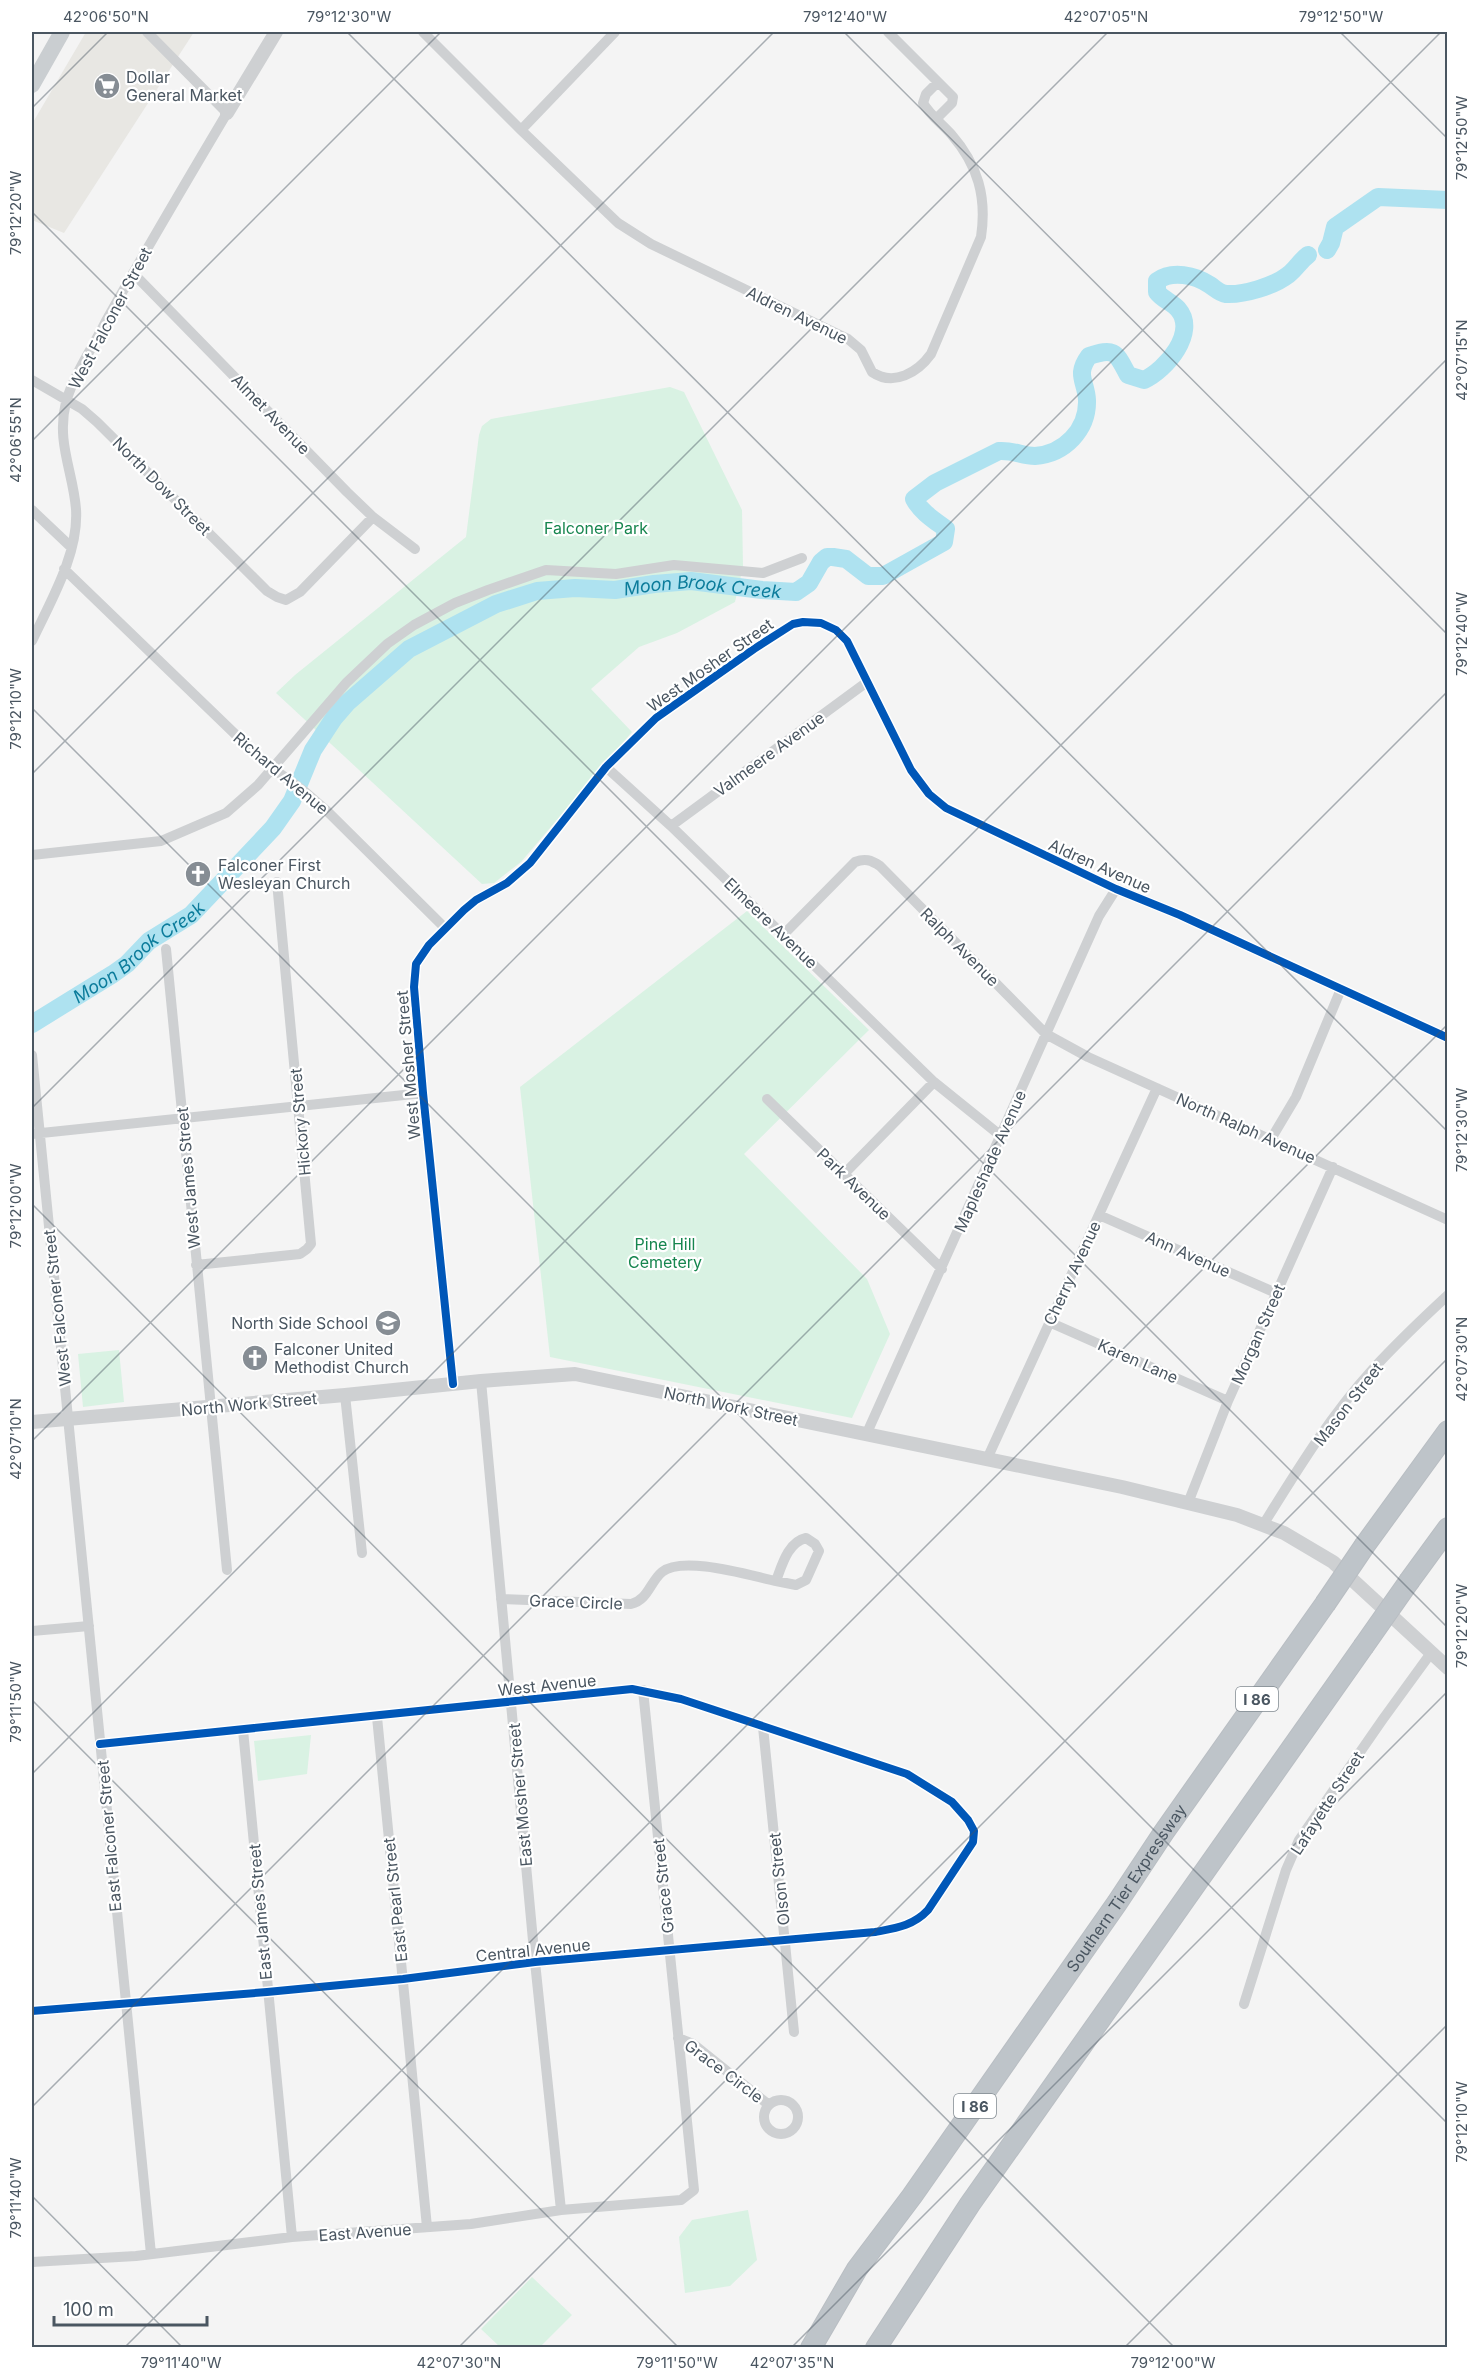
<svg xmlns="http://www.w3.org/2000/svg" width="1479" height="2379" viewBox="0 0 1479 2379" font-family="Inter,sans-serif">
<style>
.commercial{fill:#e8e7e3}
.green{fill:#d9f2e3}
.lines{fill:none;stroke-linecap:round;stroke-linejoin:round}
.river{stroke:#aee2f0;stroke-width:18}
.motorway-casing{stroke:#b9bec3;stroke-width:22}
.minor{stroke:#ced0d2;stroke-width:10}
.tertiary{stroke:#ced0d2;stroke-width:14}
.primary{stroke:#caced1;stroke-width:16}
.motorway{stroke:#bec4c9;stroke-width:20}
.motorway-bridge-casing{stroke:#b9bec3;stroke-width:22;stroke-linecap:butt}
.motorway-bridge{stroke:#bec4c9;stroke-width:20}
.cycleway-casing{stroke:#fff;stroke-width:11}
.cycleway{stroke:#0057b8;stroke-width:8}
.ticks{fill:none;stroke:#4a5661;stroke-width:1.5;stroke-opacity:0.45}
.labels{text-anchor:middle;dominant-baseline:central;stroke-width:4.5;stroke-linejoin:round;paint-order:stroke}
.shield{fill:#fff;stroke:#808990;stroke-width:1.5}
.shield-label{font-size:15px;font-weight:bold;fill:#4a5661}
.poi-label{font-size:16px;fill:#4a5661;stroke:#fff;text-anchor:start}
.street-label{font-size:16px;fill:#4a5661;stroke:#fff}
.park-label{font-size:16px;fill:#17864f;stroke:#fff}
.water-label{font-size:18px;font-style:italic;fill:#0c7c9b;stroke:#fff}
.neatline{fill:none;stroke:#4a5661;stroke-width:2}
.ticks-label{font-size:15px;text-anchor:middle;fill:#4a5661}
</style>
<rect width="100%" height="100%" fill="#f4f4f4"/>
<path class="commercial" d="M86,32H194L64,233L32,220V124Z"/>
<path class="green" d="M670,387L684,392L742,510L743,567L735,602L677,633L639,647L591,689L632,732L521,862L494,883L482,884L276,693L295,675L466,537L479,435L482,426L491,419Z
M747,911L869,1030L744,1154L867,1279L890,1334L852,1418L550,1357L520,1087Z
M119,1350L124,1402L83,1407L78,1354Z
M311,1735L307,1774L258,1781L254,1741Z
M748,2210L757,2260L730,2286L685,2293L679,2237L692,2220Z
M532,2277L572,2315L540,2347H500L481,2329Z"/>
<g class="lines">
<g class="river">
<path d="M1327,250L1331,243L1335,227L1378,197L1448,200"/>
<path id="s1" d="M32,1024L113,974L127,964L149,941L191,915L273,828L292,801L313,750L334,718L347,703L409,649L496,604L537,591L575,588L615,590L654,584L691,581L762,590L796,592L809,583L821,562L827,557H833L846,559L868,576H883L944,542L946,529C934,520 921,512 914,499L935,483L999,451C1014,450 1022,456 1035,456C1064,454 1088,430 1087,400C1086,381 1075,375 1089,356C1116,347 1116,353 1128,375L1144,380C1166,370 1198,332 1178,309C1172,302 1163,300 1157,292V281C1172,270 1195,275 1210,285C1216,289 1219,293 1226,294C1244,295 1274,286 1288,275C1296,269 1300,261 1308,255"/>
</g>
<g class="motorway-casing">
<g id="motorway">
<path d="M1365,1545L1448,1431"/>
<path d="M1410,1580L1448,1528"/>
<path id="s2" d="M811,2348L857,2269L912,2196L1117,1903L1164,1832L1325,1604"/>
<path d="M876,2348L970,2204L1363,1647"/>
</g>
</g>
<path class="minor" d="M423,32L521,130L618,223L651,244L848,339L861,350L872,372C894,387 918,372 931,354L981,237C987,197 978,165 951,134C942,124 929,114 923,103L926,94L938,82
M888,32L953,97L952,103L937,118
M521,130L615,32
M133,273L347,492L373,517L415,549
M32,380L82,409L97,422L267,591L277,597L286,600L300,592L373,517
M32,510L71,547
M64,569L264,762L304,791L327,811L445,928
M32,641C50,602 79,554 76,509C73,471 56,442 66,402C74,374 93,347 106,321C145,251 186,182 227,113L147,32
M606,767L671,826L934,1082L1001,1136
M671,826L867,682
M32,855L161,841L226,813L258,785L347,682L387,644L414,625L455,603L488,590L546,570L616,574L674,565L763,573L802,558
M783,935L855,862C865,858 871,860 880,866L1046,1034L1088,1057L1448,1220
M166,949L227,1570
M32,1055L151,2254
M767,1099L942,1269
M32,1134L423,1093
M1271,1139L1296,1097L1341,989
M844,1174L934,1082
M1099,1215L1276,1293
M196,1265L300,1254L307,1249L311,1244L277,882
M1049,1322L1228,1401
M481,1381L535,1962L561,2210
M453,1384L423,1093L414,987L416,964L429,945L464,910L476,900L507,883L530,863L606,767L656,718L754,649L793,624L803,622L821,623L836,630L847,641L911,770L929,794L946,808L1116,889L1180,915L1448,1038
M345,1395L362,1553
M866,1435L1099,916L1116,889
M987,1459L1157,1088
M1188,1503L1228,1401L1333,1167
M1263,1525C1296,1472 1330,1416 1372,1370C1396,1344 1422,1319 1448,1295
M806,1538L815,1544L819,1551L806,1580L796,1585L776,1581C782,1565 788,1542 806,1538Z
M501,1599L631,1604C648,1600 650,1582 662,1572C683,1555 751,1576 776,1581
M32,1631L89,1626
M377,1717L427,2227
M763,1727L794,2032
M243,1730L292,2237
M1244,2004L1286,1870L1299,1840L1383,1719L1431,1653
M32,2011L267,1992L403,1979L535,1962L875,1932C896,1928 913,1926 928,1910L973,1842L974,1831L968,1820L952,1802L907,1774L681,1699L632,1689L100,1744
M678,2038L693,2044L769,2105
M764 2117a17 17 0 1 1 34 0a17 17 0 1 1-34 0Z
M32,2262L136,2256L292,2237L471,2224L561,2210L681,2200L694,2190L643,1690"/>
<path class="tertiary" d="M227,113L276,32
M32,1422L345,1395L481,1381L575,1374L1122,1487L1237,1515L1284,1533L1333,1562L1448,1668"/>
<path class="primary" d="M32,85L62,32"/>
<use href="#motorway" class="motorway"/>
<g class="motorway-bridge-casing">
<path id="motorway-bridge" d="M1325,1604L1365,1545
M1363,1647L1410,1580"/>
</g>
<use href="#motorway-bridge" class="motorway-bridge"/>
<g class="cycleway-casing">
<path id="cycleway" d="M453,1384L423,1093L414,987L416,964L429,945L464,910L476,900L507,883L530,863L606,767L656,718L754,649L793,624L803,622L821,623L836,630L847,641L911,770L929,794L946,808L1116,889L1180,915L1448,1038
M32,2011L267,1992L403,1979L535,1962L875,1932C896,1928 913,1926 928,1910L973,1842L974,1831L968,1820L952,1802L907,1774L681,1699L632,1689L100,1744"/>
</g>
<use href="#cycleway" class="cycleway"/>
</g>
<path class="ticks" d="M347,32L1448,1132M844,32L1448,635M1340,32L1448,139M32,108L108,32M32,212L1448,1628M32,441L441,32M32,708L1448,2124M32,774L774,32M32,1108L1108,32M32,1204L1175,2348M32,1441L1441,32M32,1700L679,2348M32,1774L1448,358M32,2107L1448,691M32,2196L183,2348M124,2348L1448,1024M458,2348L1448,1358M791,2348L1448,1691M1124,2348L1448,2024"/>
<defs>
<g id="supermarket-disc" transform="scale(1.35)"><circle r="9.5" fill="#868d94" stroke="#fff"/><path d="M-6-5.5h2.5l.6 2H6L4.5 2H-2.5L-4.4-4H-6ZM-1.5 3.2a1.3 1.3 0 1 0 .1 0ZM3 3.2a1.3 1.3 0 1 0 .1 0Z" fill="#fff"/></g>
<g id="church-disc" transform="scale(1.35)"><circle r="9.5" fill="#868d94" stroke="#fff"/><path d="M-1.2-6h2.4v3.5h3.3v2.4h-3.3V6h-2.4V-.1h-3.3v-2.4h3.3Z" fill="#fff"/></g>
<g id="school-disc" transform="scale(1.35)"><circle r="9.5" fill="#868d94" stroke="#fff"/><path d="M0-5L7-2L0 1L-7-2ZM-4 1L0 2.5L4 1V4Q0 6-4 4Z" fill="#fff"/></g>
</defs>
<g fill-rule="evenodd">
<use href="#supermarket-disc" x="107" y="86"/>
<use href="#church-disc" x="198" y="874"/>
<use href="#school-disc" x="388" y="1323"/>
<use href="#church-disc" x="255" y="1358"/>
</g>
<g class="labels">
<g class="shield">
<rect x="1236" y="1687" width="42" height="24" rx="4.5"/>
<rect x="954" y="2094" width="42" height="24" rx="4.5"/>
</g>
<g class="shield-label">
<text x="1257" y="1699">I 86</text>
<text x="975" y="2106">I 86</text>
</g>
<g class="poi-label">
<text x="126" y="77">Dollar<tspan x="126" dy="18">General Market</tspan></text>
<text x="218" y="865">Falconer First<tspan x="218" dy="18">Wesleyan Church</tspan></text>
<text x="368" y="1323" text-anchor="end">North Side School</text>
<text x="274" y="1349">Falconer United<tspan x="274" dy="18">Methodist Church</tspan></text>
</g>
<g class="street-label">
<text transform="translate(797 315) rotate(26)">Aldren Avenue</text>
<text transform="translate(110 318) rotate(-62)">West Falconer Street</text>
<text transform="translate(271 414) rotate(46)">Almet Avenue</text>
<text transform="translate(162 486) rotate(45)">North Dow Street</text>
<text transform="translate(710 665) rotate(-35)">West Mosher Street</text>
<text transform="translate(769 754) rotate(-36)">Valmeere Avenue</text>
<text transform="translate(281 773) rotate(40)">Richard Avenue</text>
<text transform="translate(1100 866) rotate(24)">Aldren Avenue</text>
<text transform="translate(771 923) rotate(44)">Elmeere Avenue</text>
<text transform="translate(960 947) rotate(45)">Ralph Avenue</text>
<text transform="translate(408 1065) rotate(-95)">West Mosher Street</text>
<text transform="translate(300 1122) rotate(-95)">Hickory Street</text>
<text transform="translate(1246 1128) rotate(24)">North Ralph Avenue</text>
<text transform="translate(990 1161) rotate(-66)">Mapleshade Avenue</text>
<text transform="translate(188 1178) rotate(-95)">West James Street</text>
<text transform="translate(854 1184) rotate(44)">Park Avenue</text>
<text transform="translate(1188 1254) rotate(24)">Ann Avenue</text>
<text transform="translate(1072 1273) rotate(-65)">Cherry Avenue</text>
<text transform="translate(57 1308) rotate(-96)">West Falconer Street</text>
<text transform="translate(1258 1334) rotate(-66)">Morgan Street</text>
<text transform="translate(1138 1361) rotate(24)">Karen Lane</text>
<text transform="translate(249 1404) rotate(-5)">North Work Street</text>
<text transform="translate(1348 1404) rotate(-52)">Mason Street</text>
<text transform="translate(731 1406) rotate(12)">North Work Street</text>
<text transform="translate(576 1602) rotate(2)">Grace Circle</text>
<text transform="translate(547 1685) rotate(-6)">West Avenue</text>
<text transform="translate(520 1795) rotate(-95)">East Mosher Street</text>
<text transform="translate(1327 1803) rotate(-57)">Lafayette Street</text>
<text transform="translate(109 1836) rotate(-95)">East Falconer Street</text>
<text transform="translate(779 1879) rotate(-96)">Olson Street</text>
<text transform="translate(663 1886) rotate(-96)">Grace Street</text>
<text stroke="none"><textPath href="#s2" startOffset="558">Southern Tier Expressway</textPath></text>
<text transform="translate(395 1900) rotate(-96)">East Pearl Street</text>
<text transform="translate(260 1912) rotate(-95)">East James Street</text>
<text transform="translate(533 1950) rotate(-6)">Central Avenue</text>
<text transform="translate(724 2071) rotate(37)">Grace Circle</text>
<text transform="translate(365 2232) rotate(-4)">East Avenue</text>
</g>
<g class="park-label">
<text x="596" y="528">Falconer Park</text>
<text x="665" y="1244">Pine Hill<tspan x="665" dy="18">Cemetery</tspan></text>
</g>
<g class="water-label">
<text stroke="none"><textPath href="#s1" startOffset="849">Moon Brook Creek</textPath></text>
<text stroke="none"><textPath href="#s1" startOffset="129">Moon Brook Creek</textPath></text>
</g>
</g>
<rect width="1479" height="2379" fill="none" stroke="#ffffff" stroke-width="66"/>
<path d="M54 2316v9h153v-9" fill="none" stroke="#4a5661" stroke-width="3"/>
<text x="63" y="2316" font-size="18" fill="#4a5661" stroke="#ffffff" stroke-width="4.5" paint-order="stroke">100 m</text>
<rect x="33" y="33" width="1413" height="2313" class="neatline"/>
<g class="ticks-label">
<text x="106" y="22">42°06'50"N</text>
<text x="349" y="22">79°12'30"W</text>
<text x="845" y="22">79°12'40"W</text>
<text x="1106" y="22">42°07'05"N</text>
<text x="1341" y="22">79°12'50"W</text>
<text transform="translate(1462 138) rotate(-90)" y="5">79°12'50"W</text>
<text transform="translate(16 213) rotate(-90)" y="5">79°12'20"W</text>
<text transform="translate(1462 360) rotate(-90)" y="5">42°07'15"N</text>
<text transform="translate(16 440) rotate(-90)" y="5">42°06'55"N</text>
<text transform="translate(1462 634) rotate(-90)" y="5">79°12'40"W</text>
<text transform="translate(16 709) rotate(-90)" y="5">79°12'10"W</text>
<text transform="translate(1462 1130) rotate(-90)" y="5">79°12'30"W</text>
<text transform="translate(16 1206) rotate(-90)" y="5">79°12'00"W</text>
<text transform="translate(1462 1359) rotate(-90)" y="5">42°07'30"N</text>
<text transform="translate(16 1439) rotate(-90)" y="5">42°07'10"N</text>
<text transform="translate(1462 1626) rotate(-90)" y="5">79°12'20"W</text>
<text transform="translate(16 1702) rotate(-90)" y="5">79°11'50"W</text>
<text transform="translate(1462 2122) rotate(-90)" y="5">79°12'10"W</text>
<text transform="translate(16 2198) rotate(-90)" y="5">79°11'40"W</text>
<text x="181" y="2368">79°11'40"W</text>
<text x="459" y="2368">42°07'30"N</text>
<text x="677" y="2368">79°11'50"W</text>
<text x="792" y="2368">42°07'35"N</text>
<text x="1173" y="2368">79°12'00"W</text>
</g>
</svg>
